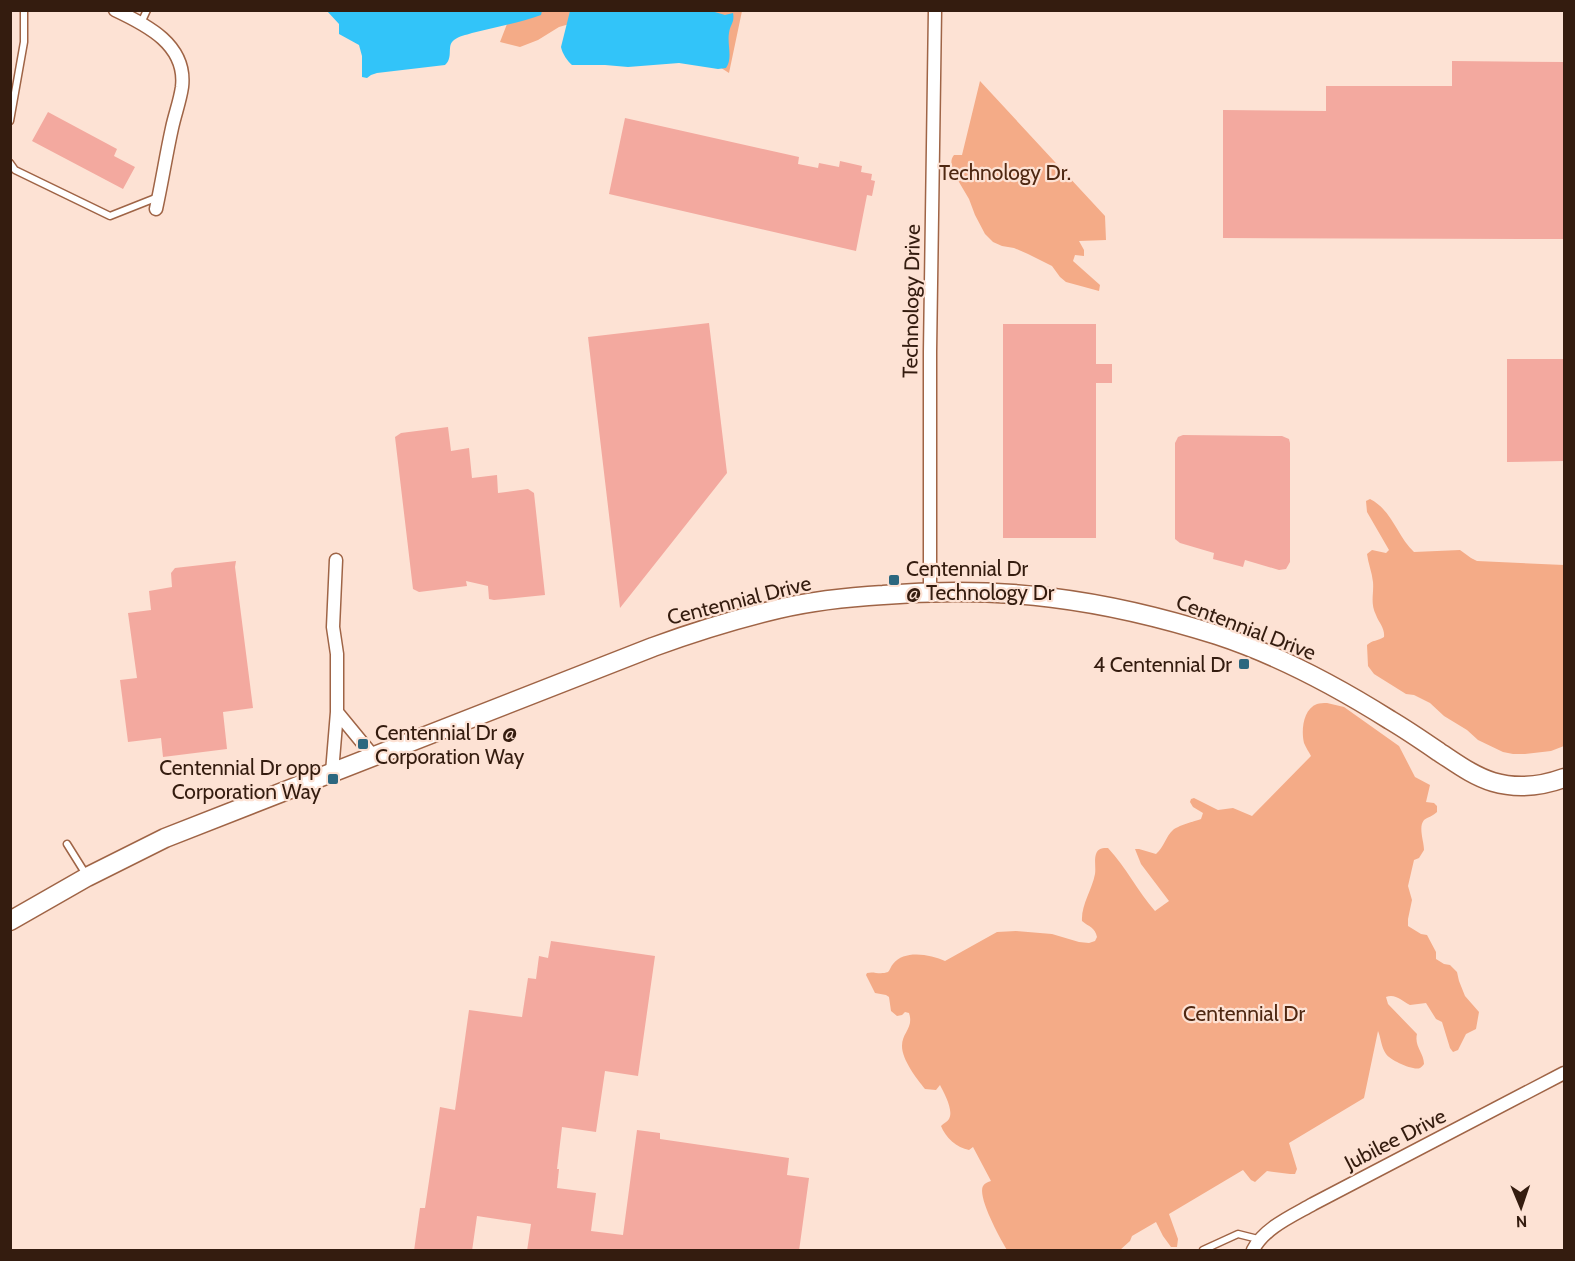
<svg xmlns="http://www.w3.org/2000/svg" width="1575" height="1261" viewBox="0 0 1575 1261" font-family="Cabin,sans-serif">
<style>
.green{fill:#f4ab87}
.water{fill:#32c4f9}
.building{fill:#f3a99f}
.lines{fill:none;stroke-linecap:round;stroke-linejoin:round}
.lane-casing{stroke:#9f6446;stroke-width:9}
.street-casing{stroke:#9f6446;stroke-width:15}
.secondary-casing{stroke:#9f6446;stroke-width:21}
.lane{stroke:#fff;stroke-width:6}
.street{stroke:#fff;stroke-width:12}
.secondary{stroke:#fff;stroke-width:18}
.poi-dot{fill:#2c677f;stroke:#fde2d4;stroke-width:2}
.labels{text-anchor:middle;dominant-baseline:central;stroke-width:4.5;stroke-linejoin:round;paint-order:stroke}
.park-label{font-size:21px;fill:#4f2812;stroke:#fde2d4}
.street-label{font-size:21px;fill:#341c0f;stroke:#fde2d4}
.poi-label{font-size:21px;fill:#341c0f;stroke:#fde2d4;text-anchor:start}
</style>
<rect width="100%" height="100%" fill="#fde2d4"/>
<path class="green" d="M512,11H742L729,73L704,57L580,21L559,27L538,40L520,47L500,42Z
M980,81L1105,216L1106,240L1079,241L1084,250V256L1075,255L1073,261L1100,285L1099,291L1066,282L1060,277L1052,266L1028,254L1014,248L1002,246L993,242L985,234L975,215L969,199L956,177L958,170L952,167C951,162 951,159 954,155H962Z
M1370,499C1392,510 1397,536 1414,552L1460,550L1471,558L1477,561L1564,565V746L1551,751L1525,754H1513L1503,752L1478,740L1467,730L1444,716L1430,703L1414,695L1406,694L1374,674L1368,666L1367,645C1372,640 1378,641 1384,637C1385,628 1379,623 1376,615C1370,603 1374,594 1373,582C1372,572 1368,563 1367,554L1372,550L1386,553L1389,550L1367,512L1366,501Z
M1327,703L1344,707L1399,746L1415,777L1430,785L1426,802L1434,803L1437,806V812C1433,816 1428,817 1424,820C1418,827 1424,841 1424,850L1419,858L1414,860L1408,886L1412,900L1408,919V926L1421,934L1427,935L1436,952V959L1444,964L1450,965L1457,972L1459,981L1465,996L1479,1012L1476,1029L1466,1034L1458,1050L1453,1052L1450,1048L1442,1022L1436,1019L1426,1003L1410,1005C1402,1001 1395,993 1386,997L1388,1004L1417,1034C1414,1046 1424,1053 1424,1064C1423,1065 1422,1067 1420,1068C1413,1071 1390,1060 1386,1054C1381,1047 1381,1038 1378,1031L1364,1098L1289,1143L1297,1169L1295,1174H1290L1267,1171L1255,1182L1251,1180L1243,1170L1169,1214L1178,1239L1177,1247H1171L1163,1236L1156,1222L1132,1236L1130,1241L1120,1250H1007C1001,1240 977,1197 983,1186C985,1183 988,1182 991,1181L973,1147L969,1150C957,1148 945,1137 941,1126C944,1123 947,1122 949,1119C954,1110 944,1093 940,1085L936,1090L925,1089C917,1079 902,1060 902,1046C902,1032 914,1028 909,1013L905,1012L902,1015L897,1016L891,1011L889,997L886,995L875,993L866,975L867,973C874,971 879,975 888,972C890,970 891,966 893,964C905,949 931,955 945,961L997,932L1016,931L1052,934L1079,942L1089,943L1095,941L1097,937C1095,927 1089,927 1082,921C1081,905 1092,890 1095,874C1096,868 1094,860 1096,854C1098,848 1103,848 1108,848C1126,867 1138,892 1155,911L1169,901L1141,864L1135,849H1139L1156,854C1164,847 1166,836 1173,830C1177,826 1195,821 1201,819L1203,813L1193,807L1190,802L1191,799L1194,798L1218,810L1233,808L1252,816L1311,756C1309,752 1306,748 1304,743C1301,731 1303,709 1317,704C1320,703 1323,703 1327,703Z"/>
<path class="water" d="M708,10L725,15L733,13C735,22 730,25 729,33C727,44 733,59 726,68L718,69L679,63L628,67L605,65H572C568,62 562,53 561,47L570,11Z
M327,11L542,10V11L541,15C519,23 495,27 472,33C466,35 459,36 454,40C446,46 454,57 445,65L377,73L371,75L367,78L362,77V56L359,45L339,34V24Z"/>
<path class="building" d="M1452,61L1564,62V239L1223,238V110L1326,111V86H1452Z
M48,112L117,149L114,156L135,167L123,189L32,141Z
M625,118L799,157L798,164L818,168L819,163L839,167L840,161L862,166L861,172L872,174L871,180L875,181L872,196L867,195L856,251L609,194Z
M709,323L727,473L620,608L588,337Z
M1003,324H1096V364H1112V383H1096V538H1003Z
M1507,359H1564V461L1507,462Z
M448,427L451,451L469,448L472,478L497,475L498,493L528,489L534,493L545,595L494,600L489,599L488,586L466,581L467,586L419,592L413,589L395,437L401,433Z
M1183,435L1282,436L1289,439L1290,443V562L1286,569L1279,570L1245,560L1243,567L1213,559L1214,553L1180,543L1175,539V443L1178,437Z
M236,561L235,567L253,708L223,712L227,749L163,757L161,738L128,742L120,680L137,678L128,613L151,610L149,591L172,587L171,573L175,568Z
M551,941L655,956L638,1076L605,1071L596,1132L562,1127L557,1169H559L557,1188L596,1193L591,1231L623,1235L637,1130L660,1133V1139L789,1158L787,1175L809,1178L799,1251H527L531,1224L477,1216L472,1251H414L420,1208H425L440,1107L455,1110L469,1010L522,1017L528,978L536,979L539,956L548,958Z"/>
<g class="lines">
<g class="lane-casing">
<path id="lane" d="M141,23L147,10
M10,121L24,42V10
M10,163L15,170L110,216L158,197
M67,844L87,876
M1203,1250L1238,1234L1258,1239"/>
</g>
<g class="street-casing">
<path id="street" d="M115,10C147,25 187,45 182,87C180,101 175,114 172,128C166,155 162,182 156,209
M930,592V352L935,10
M337,712L374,757
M332,772L337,712V654L333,627L336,560
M1253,1250C1264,1228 1292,1216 1313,1204L1564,1073"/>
</g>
<g class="secondary-casing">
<path id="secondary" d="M10,921L87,877L165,838L653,647C694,632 736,619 778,609C812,601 848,597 883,595C1001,585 1104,599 1217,635C1278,655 1336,686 1390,720C1407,730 1423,741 1439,752C1456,763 1473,776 1493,782C1517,789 1542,786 1564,778"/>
</g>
<use href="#lane" class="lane"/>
<use href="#street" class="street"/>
<use href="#secondary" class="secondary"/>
</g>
<g class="poi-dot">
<rect x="888" y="574" width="12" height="12" rx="3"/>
<rect x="1238" y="658" width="12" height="12" rx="3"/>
<rect x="357" y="738" width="12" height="12" rx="3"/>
<rect x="327" y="773" width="12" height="12" rx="3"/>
</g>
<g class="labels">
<g class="park-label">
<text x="1005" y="172">Technology Dr.</text>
<text x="1244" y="1013">Centennial Dr</text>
</g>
<g class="street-label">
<text transform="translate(911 301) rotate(-89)">Technology Drive</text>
<text transform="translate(739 600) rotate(-14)">Centennial Drive</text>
<text transform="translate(1246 627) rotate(21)">Centennial Drive</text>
<text transform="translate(1395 1139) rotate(-27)">Jubilee Drive</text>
</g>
<g class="poi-label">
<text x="906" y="568">Centennial Dr<tspan x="906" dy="24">@ Technology Dr</tspan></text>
<text x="1232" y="664" text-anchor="end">4 Centennial Dr</text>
<text x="375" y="732">Centennial Dr @<tspan x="375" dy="24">Corporation Way</tspan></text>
<text x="321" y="767" text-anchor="end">Centennial Dr opp<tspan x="321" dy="24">Corporation Way</tspan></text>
</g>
</g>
<rect width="1575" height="1261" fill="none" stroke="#341c0f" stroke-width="24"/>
<g transform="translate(1521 1207) rotate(178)" stroke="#fde2d4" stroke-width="4.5" paint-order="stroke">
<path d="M0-4.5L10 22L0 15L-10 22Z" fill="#341c0f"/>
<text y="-9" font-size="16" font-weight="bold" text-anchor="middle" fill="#341c0f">N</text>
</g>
</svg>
